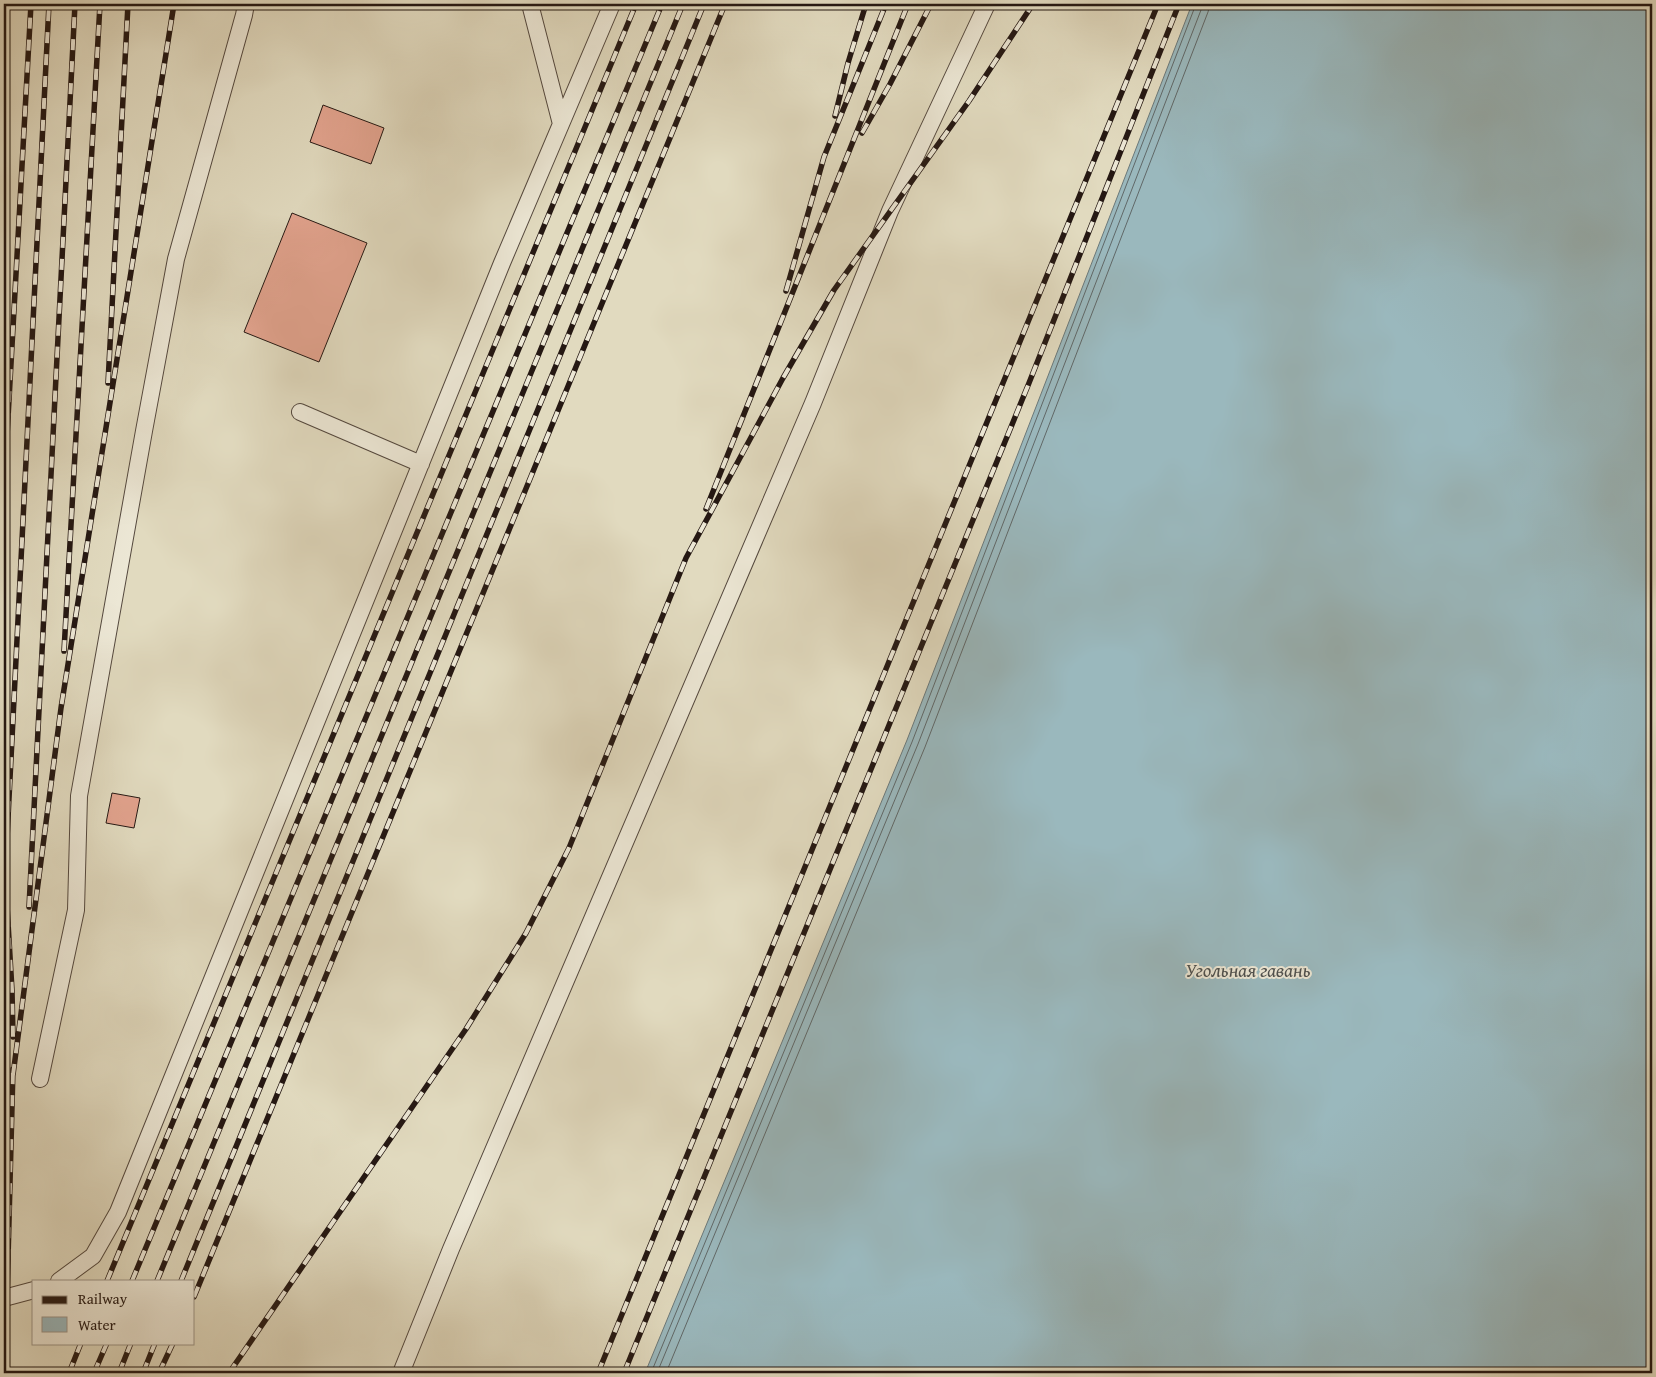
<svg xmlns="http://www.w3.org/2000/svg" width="1656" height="1377" viewBox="0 0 1656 1377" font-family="'Gentium Book Plus',serif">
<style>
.water{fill:#9ab8bd;stroke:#6b7879}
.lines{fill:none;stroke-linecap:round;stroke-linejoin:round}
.shore{stroke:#606868;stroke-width:1}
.building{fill:#e2a38e;stroke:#251813}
.lane-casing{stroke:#54483e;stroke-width:18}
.lane{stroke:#ece7d5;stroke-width:16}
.rail-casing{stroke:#251813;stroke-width:5.5}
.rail{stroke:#ece7d5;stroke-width:4;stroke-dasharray:11;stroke-linecap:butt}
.labels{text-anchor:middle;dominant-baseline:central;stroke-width:4;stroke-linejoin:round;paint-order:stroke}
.water-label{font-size:19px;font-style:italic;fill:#4e504e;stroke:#ece7d5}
</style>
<rect width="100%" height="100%" fill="#e1dabf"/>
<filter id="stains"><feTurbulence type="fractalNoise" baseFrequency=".004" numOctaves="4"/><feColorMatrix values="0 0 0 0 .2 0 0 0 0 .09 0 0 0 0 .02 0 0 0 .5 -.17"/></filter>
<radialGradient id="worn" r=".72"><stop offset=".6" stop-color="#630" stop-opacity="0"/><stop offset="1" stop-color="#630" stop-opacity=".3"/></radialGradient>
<path class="water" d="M1192,4H1652V1373H645L907,740Z"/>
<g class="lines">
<path class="shore" d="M651,1373L912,742L1196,4
M657,1373L918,744L1201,10L1202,4
M666,1373L925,747L1208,12L1210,4"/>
</g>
<path class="building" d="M323,105L384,128L371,164L310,142Z
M292,213L367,243L319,362L244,332Z
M112,793L140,798L134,828L106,823Z"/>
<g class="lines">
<g class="lane-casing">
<path id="lane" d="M530,4L561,124
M300,412L421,464
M40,1079L76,910L79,796L144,431L176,259L244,15L246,4
M59,1281L93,1256L118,1212L502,263L612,4
M4,1298L34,1290
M401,1373L451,1249L813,403L890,211L987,4"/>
</g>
<use href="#lane" class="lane"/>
<g class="rail-casing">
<path id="rail" d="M835,116L848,63L866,4
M862,133L890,84L931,4
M786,291L824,157L886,4
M108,383L128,4
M4,490L31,4
M706,509L908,4
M64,651L100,4
M5,872L12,990L13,1037
M5,878L49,4
M29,907L75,4
M13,1075L61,708L174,4
M107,1281L636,4
M132,1281L662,4
M157,1281L683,4
M181,1281L704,4
M194,1297L725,4
M4,1348L7,1298L13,1069
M69,1373L81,1343
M94,1373L107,1343
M119,1373L131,1343
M143,1373L155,1343
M159,1373L173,1343
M229,1373L466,1029L526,933L569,848L686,558L783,378L834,290L969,101L1033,4
M598,1373L1158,4
M624,1373L1029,383L1179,4"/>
</g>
<use href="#rail" class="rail"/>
</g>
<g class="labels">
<g class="water-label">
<text x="1248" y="970">Угольная гавань</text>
</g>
</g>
<rect width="1656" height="1377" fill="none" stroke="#e1dabf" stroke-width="20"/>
<rect x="5" y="5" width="1646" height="1367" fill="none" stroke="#251813" stroke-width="2.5"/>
<rect x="10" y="10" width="1636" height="1357" fill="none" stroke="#251813"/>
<rect x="32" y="1280" width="162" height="65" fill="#ece7d5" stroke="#9c9487"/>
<rect x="42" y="1296" width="25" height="8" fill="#251813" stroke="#9c9487"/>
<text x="78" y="1304" font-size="15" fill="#251813">Railway</text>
<rect x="42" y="1317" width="25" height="15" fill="#9ab8bd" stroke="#9c9487"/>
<text x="78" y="1330" font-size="15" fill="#251813">Water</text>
<rect width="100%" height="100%" filter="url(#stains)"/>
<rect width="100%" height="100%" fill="url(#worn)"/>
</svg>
